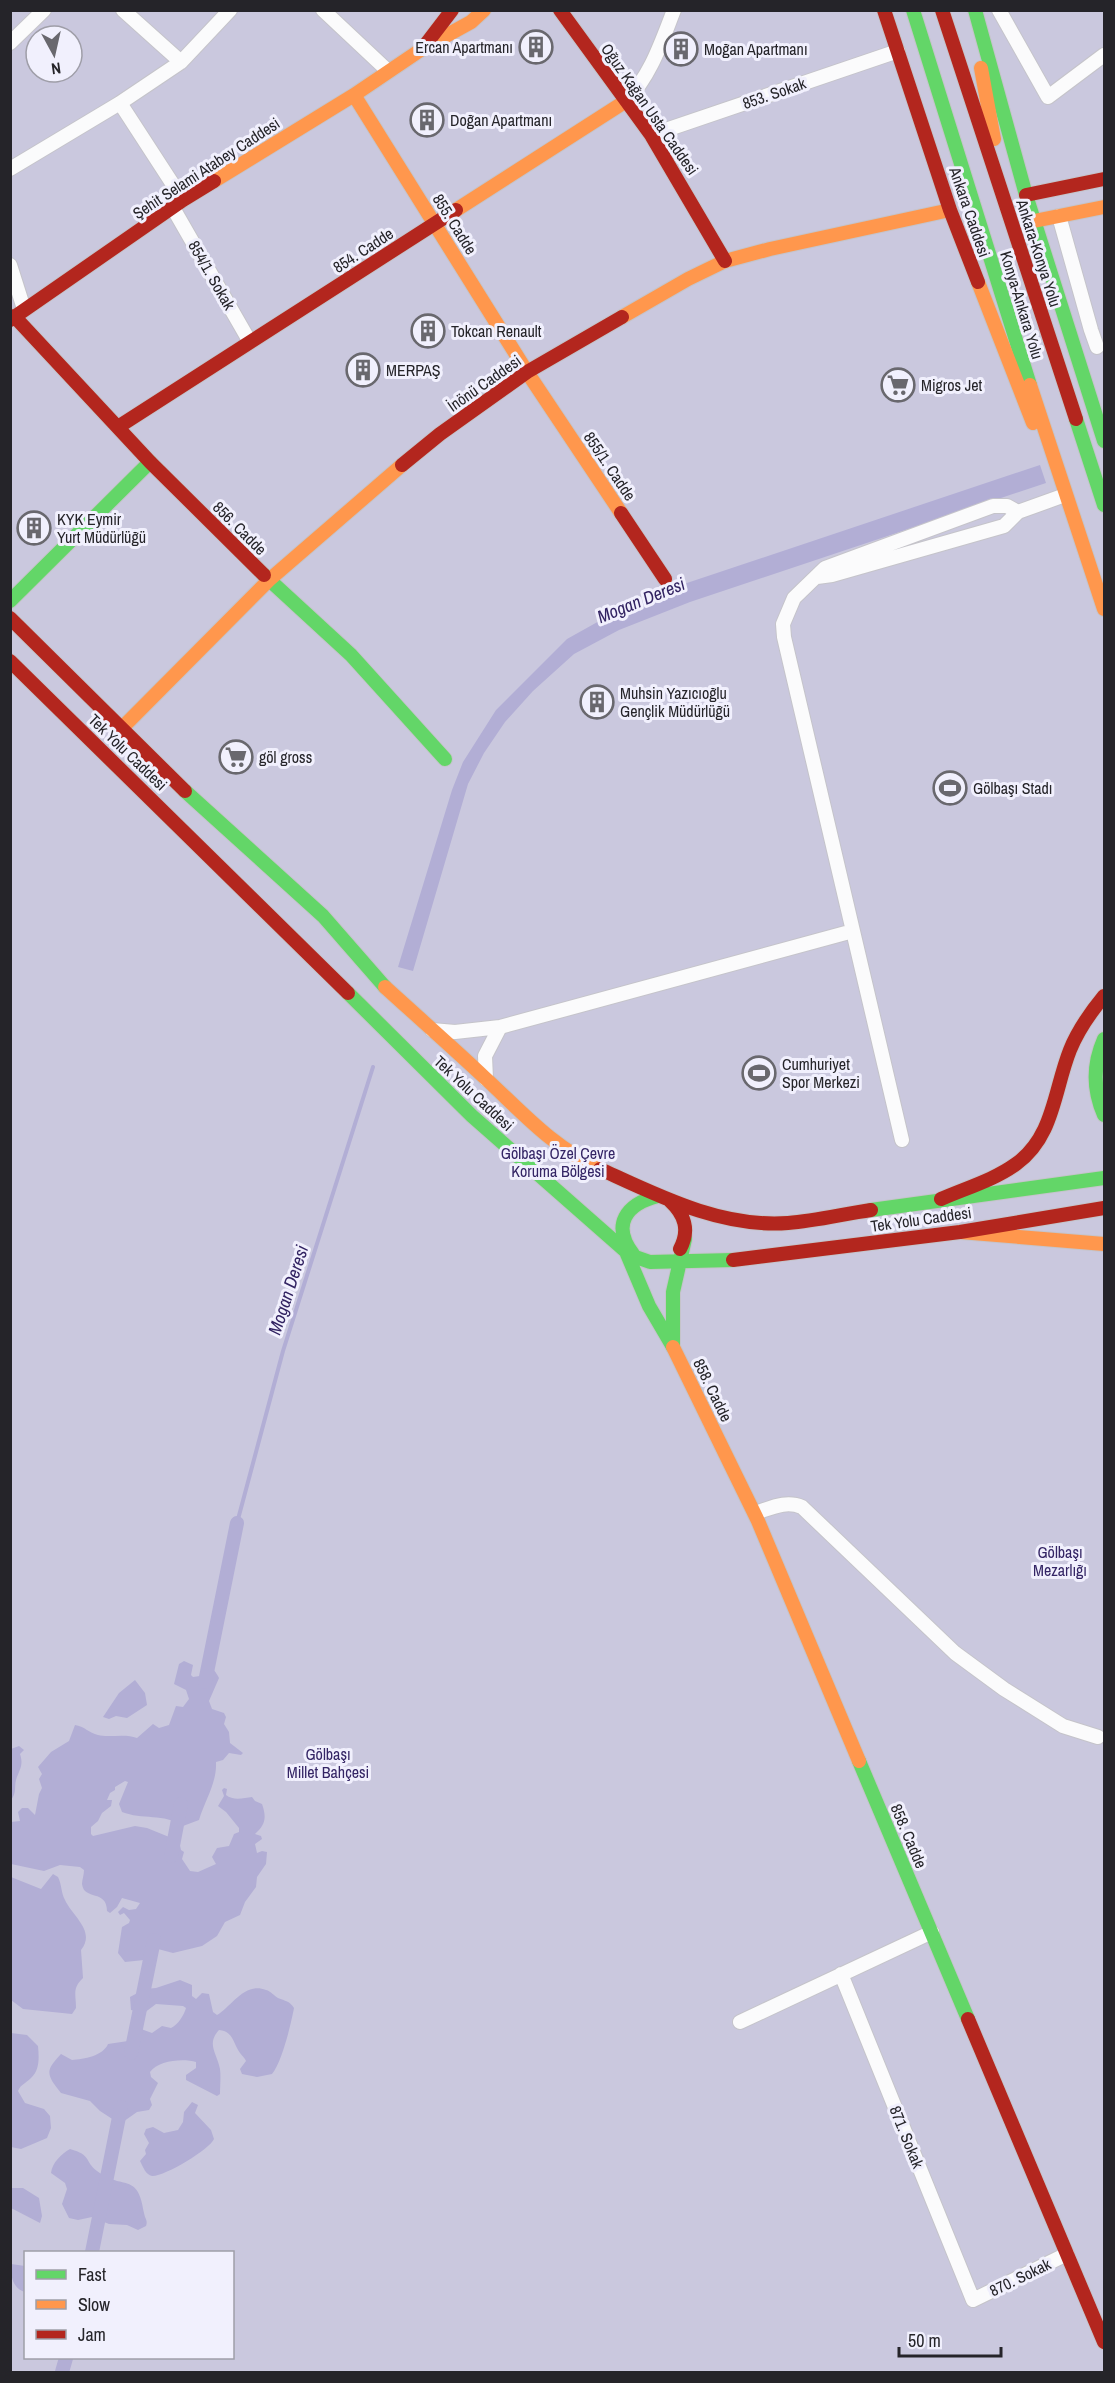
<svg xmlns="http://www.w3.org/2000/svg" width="1115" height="2383" viewBox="0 0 1115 2383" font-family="'Archivo Narrow',sans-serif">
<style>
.green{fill:#cac8de;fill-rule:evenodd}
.water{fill:#b2aed5}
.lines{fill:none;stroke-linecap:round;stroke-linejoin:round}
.stream{stroke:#b2aed5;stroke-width:4}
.canal{stroke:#b2aed5;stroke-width:14}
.street-casing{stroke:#c5c4ca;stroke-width:16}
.fast-casing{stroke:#c5c4ca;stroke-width:16}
.slow-casing{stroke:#c5c4ca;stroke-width:16}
.jam-casing{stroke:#c5c4ca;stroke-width:16}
.street{stroke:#fbfbfc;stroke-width:14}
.fast{stroke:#63d668;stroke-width:14}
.slow{stroke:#ff974d;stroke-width:14}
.jam{stroke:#b3261e;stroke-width:14}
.labels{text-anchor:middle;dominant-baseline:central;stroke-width:6;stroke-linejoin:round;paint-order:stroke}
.poi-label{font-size:16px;fill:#252429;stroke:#f1f0fd;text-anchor:start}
.street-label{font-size:16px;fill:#252429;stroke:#f1f0fd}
.park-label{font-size:16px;fill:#342565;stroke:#f1f0fd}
.water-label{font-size:18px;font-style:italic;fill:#322362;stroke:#f1f0fd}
</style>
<rect width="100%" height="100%" fill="#e7e6ed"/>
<path class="green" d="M11,11H1104V2372H11ZM36,36H72V72H36ZM26,2252H232V2358H26Z"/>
<path class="water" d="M1040,465L1046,483L690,602L619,630L574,654L533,691L505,722L484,753L468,784L413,971L398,967L452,790L463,762L496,710L567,639L610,615L654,594Z
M184,1661L193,1665L191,1675L193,1677L200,1676L204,1667L207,1666C213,1668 216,1672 219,1678L209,1701L212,1709L224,1713L226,1717L224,1724L229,1732L230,1743L243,1753L241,1755L229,1753L223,1760L216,1762C217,1783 205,1800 199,1820L183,1826C164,1813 142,1820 122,1812L119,1804L128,1782L125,1781L115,1787V1790L110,1793L107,1800H112L111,1806L102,1813L98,1821L91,1827V1834L93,1836L135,1826L147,1828L179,1841L181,1850L184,1852L182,1859L190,1871L198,1872L216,1864L212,1857L217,1848L229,1846L234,1834L239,1832V1828L226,1812L218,1806L224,1796L222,1790L224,1788L227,1789L226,1795C233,1801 244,1798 252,1797L255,1801L262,1804C267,1818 265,1825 255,1834L261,1836L262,1839L255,1844L257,1853L262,1851L267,1852L266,1864L257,1877L256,1887L245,1902L240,1915L225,1922L217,1936L202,1946L173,1953L158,1949L144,1960L125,1962L118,1953L122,1927L129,1923L130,1920L124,1913L120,1915L118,1912L123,1907L129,1910L136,1909L140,1903L122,1898L117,1907L110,1913L107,1911C107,1889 84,1901 82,1884C82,1880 84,1875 84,1870L80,1867L60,1865L44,1871L11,1864V1822L20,1821L18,1812L22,1808H28L35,1815L39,1794L42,1788L39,1779L42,1774L38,1767L51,1752L69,1741L75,1725C84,1726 89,1733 98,1735C109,1738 125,1733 137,1738L153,1724L159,1728L169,1725L176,1706L183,1707L189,1699L186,1690L174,1684L179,1664Z
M135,1680L145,1693L147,1705L127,1718L116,1716L109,1719L103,1717L119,1693Z
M19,1746L24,1750L20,1754C24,1766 19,1770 16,1780C14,1788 17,1792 11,1800V1749Z
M53,1874L58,1877C62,1885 61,1893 65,1900C73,1917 96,1931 81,1950L83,1978C72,1988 76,1995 76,2008L72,2014L23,2009L11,2000V1877L41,1889Z
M180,1980L192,1985V1996L196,1999L202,1993L209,1994L213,2012L217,2015C231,2007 245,1981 266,1990C271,1991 274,1996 278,1998C285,2001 290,2001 294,2008C291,2024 282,2062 272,2074L257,2077L242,2074L240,2069L246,2061C245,2058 242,2056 240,2053C233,2043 233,2031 219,2030C206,2044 217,2053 220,2069C221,2077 220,2086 220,2094L217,2096L186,2080V2075L196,2068V2062C184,2058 158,2060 150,2072L151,2077L158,2083L150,2099L152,2105L149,2110L137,2112L120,2124L100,2111L90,2101L61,2093C46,2074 45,2071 61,2054L72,2060C84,2059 103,2056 108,2044L128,2041L141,2029L152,2033L162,2026L171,2028C178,2025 184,2015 186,2008L183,2006L156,2004L144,2013L131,2010L130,1997L145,1989L156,1988Z
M11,2033L27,2035L38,2046C39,2057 40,2070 31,2078C25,2084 21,2084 18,2091L25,2103L44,2109L50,2116L51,2128L47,2138L21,2149L11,2147Z
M192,2102L198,2105L195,2113L211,2130L214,2139C210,2149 164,2177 152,2176C146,2175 143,2167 140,2161L146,2154L145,2150L149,2143L144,2134L146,2129L153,2127L164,2133L178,2130L183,2122L184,2112Z
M70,2149C92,2155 84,2161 97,2171C123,2191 138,2171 144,2213C145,2219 148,2220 146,2226L138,2230L127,2225L109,2224L92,2217L78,2220L69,2218L62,2204L67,2189L65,2183L51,2173C52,2163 61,2154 70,2149Z
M11,2188H23L39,2198L42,2216L40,2223L11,2208Z
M11,2264L25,2266V2292C13,2289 10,2275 11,2264Z"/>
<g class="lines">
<path class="stream" d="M237,1523L283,1351L373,1067"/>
<path class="canal" d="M205,1682L237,1523
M171,1856L181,1804
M131,2053L154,1940
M92,2252L121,2107
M62,2372L66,2358"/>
<g class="street-casing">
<path id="street" d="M123,10L181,62
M323,10L388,71
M999,10L1048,97L1104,55
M10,43L44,10
M626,101C651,75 661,43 674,10
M120,103L183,200
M651,135L898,51
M10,169L120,103L181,62L230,10
M173,208L250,342
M1059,216L1091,330L1097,347
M10,265L24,309
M817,577L832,575L1004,526L1018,512L1065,495
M500,1027L853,931
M432,1030L455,1032L500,1027L485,1056L486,1079
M902,1140L784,637L783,624L794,598L825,568L993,506H1007L1018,512
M755,1513C771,1508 786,1500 802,1507L955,1653L1004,1689L1063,1726L1098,1737
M841,1974L973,2300L1067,2254
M740,2022L932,1932"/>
</g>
<g class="fast-casing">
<path id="fast" d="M913,10L1030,385
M975,10L1026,195L1104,441
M1076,419L1104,505
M264,575L351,655L445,759
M10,601L150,462
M185,791L323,916L385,987
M348,993L472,1116L630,1255L650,1262L733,1260
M1104,1039C1093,1064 1093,1090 1104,1115
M871,1210L1104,1178
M624,1247L649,1306L673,1347V1292L685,1239
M633,1254C611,1225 626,1204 658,1196
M859,1761L968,2019"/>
</g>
<g class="slow-casing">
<path id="slow" d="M981,68L994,139
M354,95L527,372L621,513
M214,181L354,95L422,49L471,22L484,10
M456,210L626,101
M1034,221L1104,207
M978,282L1033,423
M622,317L688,279L725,261L770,249L950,210
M1030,385L1104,609
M121,729L269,580L402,465
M385,987C418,1017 452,1047 484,1077C522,1112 552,1147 600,1169
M960,1232L1104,1244
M673,1347L758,1521L859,1761"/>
</g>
<g class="jam-casing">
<path id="jam" d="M560,10L651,135L725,261
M884,10L950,210L978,282
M942,10L1076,419
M423,48L452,10
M1026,195L1104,179
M14,316L150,462L264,575
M10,320L183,200L214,181
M118,427L456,210
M402,465L440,434L527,372L622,317
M621,513L665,579
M10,618L185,791
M10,661L348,993
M600,1169C659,1196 721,1228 788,1223C816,1221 843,1214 871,1210
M941,1199C966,1188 994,1180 1016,1164C1054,1137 1054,1090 1070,1050C1078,1030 1090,1013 1104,996
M670,1201C685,1215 690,1230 680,1249
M733,1260L960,1232L1104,1208
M968,2019L1104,2342"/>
</g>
<use href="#street" class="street"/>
<use href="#fast" class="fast"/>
<use href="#slow" class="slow"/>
<use href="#jam" class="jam"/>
</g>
<defs>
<g id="building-ring" transform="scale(1.725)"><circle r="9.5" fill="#f1f0fd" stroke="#69686e" stroke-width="1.5"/><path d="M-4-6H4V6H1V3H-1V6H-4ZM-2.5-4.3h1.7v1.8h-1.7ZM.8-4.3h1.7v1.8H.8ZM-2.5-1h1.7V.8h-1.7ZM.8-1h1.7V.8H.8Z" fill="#69686e"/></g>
<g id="supermarket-ring" transform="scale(1.725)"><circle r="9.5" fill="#f1f0fd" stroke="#69686e" stroke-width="1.5"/><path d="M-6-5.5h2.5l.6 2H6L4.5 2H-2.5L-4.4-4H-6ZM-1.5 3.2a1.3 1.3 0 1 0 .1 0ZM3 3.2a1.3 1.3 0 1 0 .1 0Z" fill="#69686e"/></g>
<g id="stadium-ring" transform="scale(1.725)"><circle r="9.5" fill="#f1f0fd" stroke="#69686e" stroke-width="1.5"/><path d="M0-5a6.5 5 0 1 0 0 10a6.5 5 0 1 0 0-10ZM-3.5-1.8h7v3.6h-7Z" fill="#69686e"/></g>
</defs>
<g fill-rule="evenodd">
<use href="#building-ring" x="536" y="47"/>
<use href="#building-ring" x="681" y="49"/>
<use href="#building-ring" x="427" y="120"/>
<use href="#building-ring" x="428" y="331"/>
<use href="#building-ring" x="363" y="370"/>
<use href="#supermarket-ring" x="898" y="385"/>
<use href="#building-ring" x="34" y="528"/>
<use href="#building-ring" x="597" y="702"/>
<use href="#supermarket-ring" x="236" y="757"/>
<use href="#stadium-ring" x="950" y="788"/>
<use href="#stadium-ring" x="759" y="1073"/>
</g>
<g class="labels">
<g class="poi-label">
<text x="513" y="47" text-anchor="end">Ercan Apartmanı</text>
<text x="704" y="49">Moğan Apartmanı</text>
<text x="450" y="120">Doğan Apartmanı</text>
<text x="451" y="331">Tokcan Renault</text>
<text x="386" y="370">MERPAŞ</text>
<text x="921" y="385">Migros Jet</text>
<text x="57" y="519">KYK Eymir<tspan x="57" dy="18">Yurt Müdürlüğü</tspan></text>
<text x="620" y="693">Muhsin Yazıcıoğlu<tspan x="620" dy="18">Gençlik Müdürlüğü</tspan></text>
<text x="259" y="757">göl gross</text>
<text x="973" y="788">Gölbaşı Stadı</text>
<text x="782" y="1064">Cumhuriyet<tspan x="782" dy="18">Spor Merkezi</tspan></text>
</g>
<g class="street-label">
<text transform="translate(774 93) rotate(-19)">853. Sokak</text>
<text transform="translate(650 109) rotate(55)">Oğuz Kağan Usta Caddesi</text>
<text transform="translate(206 168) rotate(-33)">Şehit Selami Atabey Caddesi</text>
<text transform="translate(970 212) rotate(71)">Ankara Caddesi</text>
<text transform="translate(455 224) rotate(58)">855. Cadde</text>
<text transform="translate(363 250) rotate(-33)">854. Cadde</text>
<text transform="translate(1039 253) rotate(72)">Ankara-Konya Yolu</text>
<text transform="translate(212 275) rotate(60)">854/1. Sokak</text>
<text transform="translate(1022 305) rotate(73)">Konya-Ankara Yolu</text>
<text transform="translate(484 383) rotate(-35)">İnönü Caddesi</text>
<text transform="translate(610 466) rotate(56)">855/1. Cadde</text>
<text transform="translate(240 528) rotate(45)">856. Cadde</text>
<text transform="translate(128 752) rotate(44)">Tek Yolu Caddesi</text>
<text transform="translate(474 1093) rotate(43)">Tek Yolu Caddesi</text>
<text transform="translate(921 1219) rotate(-8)">Tek Yolu Caddesi</text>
<text transform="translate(713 1390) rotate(64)">858. Cadde</text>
<text transform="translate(909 1836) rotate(67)">858. Cadde</text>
<text transform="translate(907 2137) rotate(68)">871. Sokak</text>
<text transform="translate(1020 2277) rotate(-26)">870. Sokak</text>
</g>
<g class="park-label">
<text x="558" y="1153">Gölbaşı Özel Çevre<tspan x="558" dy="18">Koruma Bölgesi</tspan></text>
<text x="1060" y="1552">Gölbaşı<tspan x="1060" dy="18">Mezarlığı</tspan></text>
<text x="328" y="1754">Gölbaşı<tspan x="328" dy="18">Millet Bahçesi</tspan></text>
</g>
<g class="water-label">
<text transform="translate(641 600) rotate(-22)">Mogan Deresi</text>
<text transform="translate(288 1290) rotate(-72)">Mogan Deresi</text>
</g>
</g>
<rect width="1115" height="2383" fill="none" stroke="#252429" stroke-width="24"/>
<rect x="24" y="2251" width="210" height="108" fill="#f1f0fd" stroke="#9f9ea8" stroke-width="1.5"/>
<rect x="36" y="2270" width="30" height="9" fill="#63d668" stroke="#9f9ea8" stroke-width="1.5"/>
<text x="78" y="2281" font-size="18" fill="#252429">Fast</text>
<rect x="36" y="2300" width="30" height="9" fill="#ff974d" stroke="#9f9ea8" stroke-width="1.5"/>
<text x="78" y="2311" font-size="18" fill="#252429">Slow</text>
<rect x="36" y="2330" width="30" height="9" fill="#b3261e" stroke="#9f9ea8" stroke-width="1.5"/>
<text x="78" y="2341" font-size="18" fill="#252429">Jam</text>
<g transform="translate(54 54) rotate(172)"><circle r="28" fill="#f1f0fd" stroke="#9f9ea8" stroke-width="1.5"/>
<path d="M0-4.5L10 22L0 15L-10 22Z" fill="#69686e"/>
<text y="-9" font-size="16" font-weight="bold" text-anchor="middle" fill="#252429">N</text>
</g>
<path d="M899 2347v9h102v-9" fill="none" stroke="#252429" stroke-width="3"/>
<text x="908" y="2347" font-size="18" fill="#252429" stroke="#f1f0fd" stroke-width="4.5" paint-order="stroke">50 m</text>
</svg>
